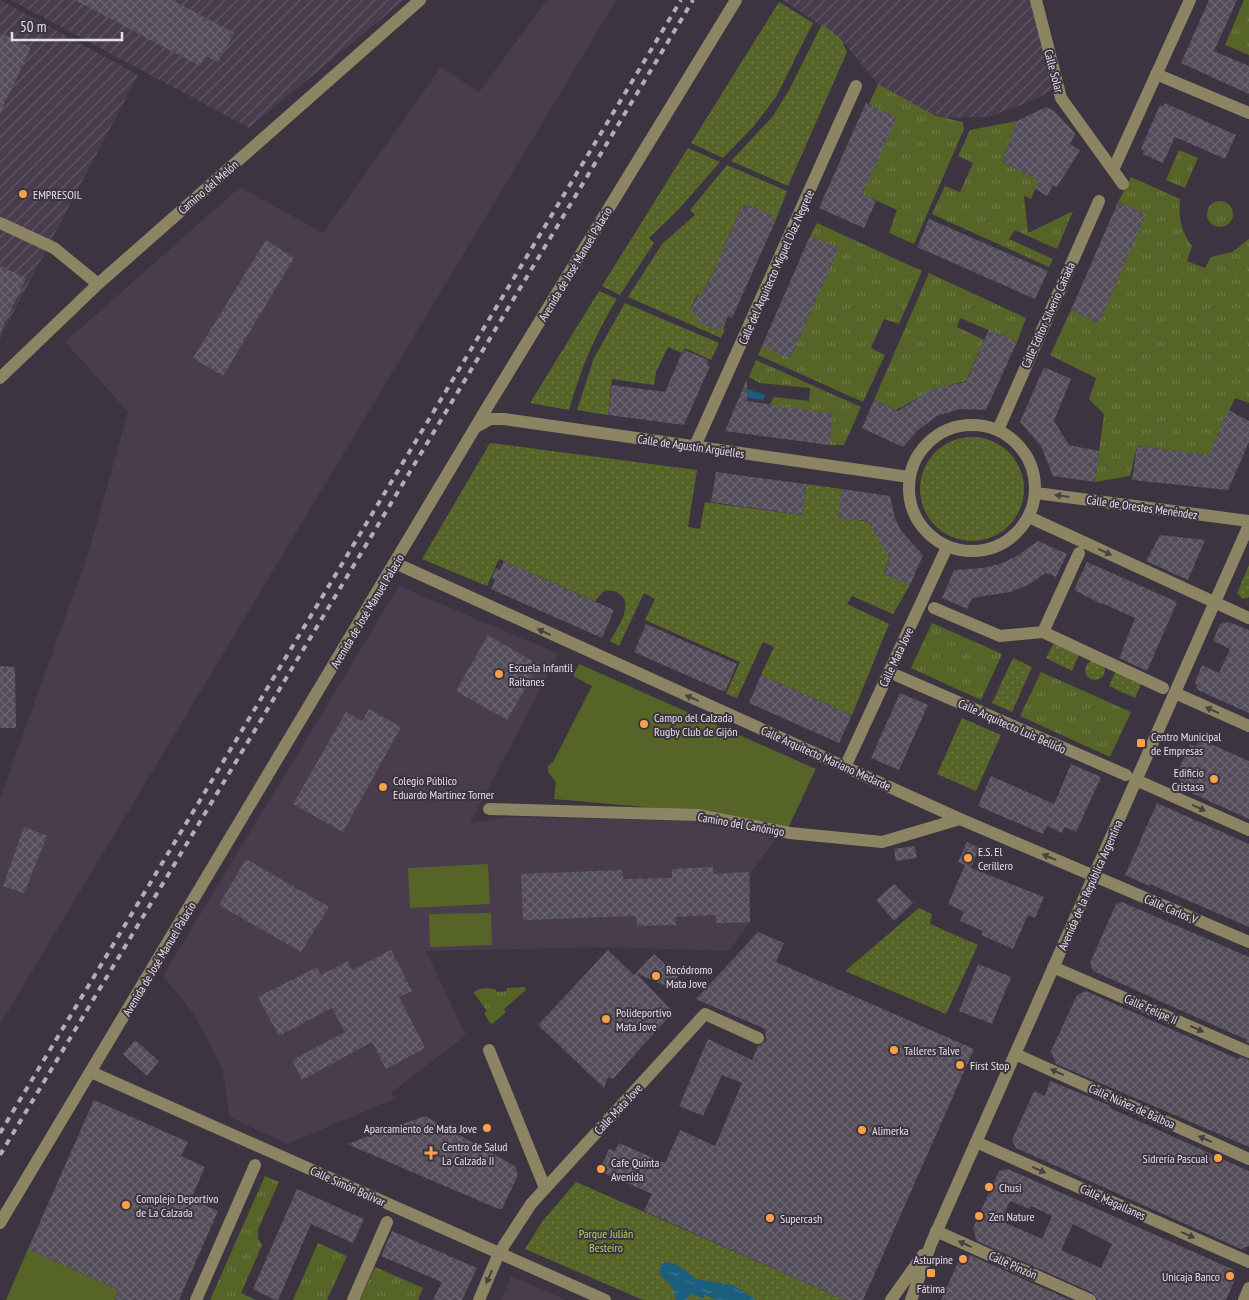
<svg xmlns="http://www.w3.org/2000/svg" width="1249" height="1300" viewBox="0 0 1249 1300" font-family="'PT Sans Narrow',sans-serif">
<style>
.industrial{fill:url(#industrial-furrows)}
.built{fill:#483c4d}
.grass{fill:url(#grass-tufts)}
.park{fill:url(#park-dots)}
.pitch{fill:#566527}
.water{fill:url(#water-ripples)}
.building{fill:url(#building-cross-hatch);fill-rule:evenodd}
.lines{fill:none;stroke-linecap:round;stroke-linejoin:round}
.minor{stroke:#8d8464;stroke-width:12}
.rail{stroke:#b2adb6;stroke-width:4;stroke-dasharray:6 6;stroke-linecap:butt}
.oneway{fill:#484045}
.poi-dot{fill:#f8a14a;stroke:#3c3440;stroke-width:2}
.labels{text-anchor:middle;dominant-baseline:central;stroke-width:4;stroke-linejoin:round;paint-order:stroke}
.street-label{font-size:12px;fill:#e4dfe7;stroke:#3c3440}
.poi-label{font-size:12px;fill:#e4dfe7;stroke:#3c3440;text-anchor:start}
.park-label{font-size:12px;fill:#b5cf67;stroke:#3c3440}
</style>
<defs>
<pattern id="industrial-furrows" width="10" height="10" patternUnits="userSpaceOnUse" patternTransform="scale(1.25)"><rect width="10" height="10" fill="#483c4d"/><path d="M-1 1l2-2M0 10L10 0M9 11l2-2" fill="none" stroke="#625867"/></pattern>
<pattern id="grass-tufts" width="24" height="20" patternUnits="userSpaceOnUse" patternTransform="scale(1.25)"><rect width="24" height="20" fill="#566527"/><path d="M3 7l-1-3M5 7V3M7 7l1-3M15 17l-1-3M17 17v-4M19 17l1-3" fill="none" stroke="#6e7b46"/></pattern>
<pattern id="park-dots" width="8" height="8" patternUnits="userSpaceOnUse" patternTransform="scale(1.25)"><rect width="8" height="8" fill="#566527"/><path d="M2 2h.1M6 6h.1" fill="none" stroke="#6e7b46" stroke-width="1.8" stroke-linecap="round"/></pattern>
<pattern id="water-ripples" width="26" height="14" patternUnits="userSpaceOnUse" patternTransform="scale(1.25)"><rect width="26" height="14" fill="#1b5e7e"/><path d="M2 4q2-2 4 0t4 0M15 11q2-2 4 0t4 0" fill="none" stroke="#3c7590"/></pattern>
<pattern id="building-cross-hatch" width="8" height="8" patternUnits="userSpaceOnUse" patternTransform="scale(1.25)"><rect width="8" height="8" fill="#534d5a"/><path d="M0 0l8 8M0 8l8-8" fill="none" stroke="#6c6672"/></pattern>
</defs>
<rect width="100%" height="100%" fill="#3c3440"/>
<path class="industrial" d="M0,0L138,75L0,338Z
M11,0H404L249,128Z
M783,0H1032L1053,89L1036,99L989,117L945,118L926,111L878,84L841,39Z"/>
<path class="built" d="M547,0H616L0,1025V798L89,551L128,412L65,342L240,187L323,233L441,67L479,92Z
M399,586L559,654L470,823L507,817L699,821L777,837L751,872L750,922L729,951L606,947L426,951L466,1035L391,1093L397,1098L287,1144L230,1117L222,1068L193,1013L163,976Z
M511,1276L566,1300H501Z"/>
<path class="grass" d="M1244,0H1249V55L1225,45Z
M878,84L936,116L963,122L964,129L914,244L889,233L897,210L862,194L896,117L869,104Z
M1017,121L1002,162L1039,180L1031,199L1024,196L1028,233L1073,211L1057,249L1015,230L1009,239L1053,259L1049,267L932,214L945,186L960,192L973,163L958,156L970,130Z
M1179,150L1198,158L1185,188L1166,180Z
M1131,177L1180,199C1178,216 1181,232 1192,246L1187,261L1205,268L1211,257L1232,252L1249,239V403L1235,398L1209,455L1137,446L1130,476L1095,482L1104,414L1089,399L1096,378L1050,355L1071,310L1099,323L1145,214L1118,202Z
M1207 214a13 13 0 1 1 26 0a13 13 0 1 1-26 0Z
M817,223L922,271L899,324L884,319L871,348L885,355L863,402L758,355L762,346L790,358L838,249L810,236Z
M929,273L1026,318L1017,342L960,318L957,327L984,340L966,381C938,387 921,396 896,410L874,400Z
M756,360L861,407L844,445H829L769,406L774,397L809,401L810,388L760,383L749,377Z
M932,623L1002,654L981,700L911,668Z
M1041,672L1131,712L1110,757L1020,716Z
M525,987L526,990L504,1009L506,1012L492,1024L490,1023L484,1013L487,1011L474,993C479,987 488,988 495,989L497,992L507,991V988Z
M265,1176L279,1182L258,1229V1238L262,1245L241,1293L256,1300H210Z
M318,1243L347,1256L327,1300H293Z
M375,1267L423,1288L418,1300H360Z"/>
<path class="park" d="M779,2L813,23L776,97L753,127L723,158L691,143Z
M822,24L841,39L847,52L788,186L731,161L773,116L789,90Z
M688,148L720,162L678,210L649,238L654,243L620,295L602,286Z
M727,165L787,191L775,222L772,221L773,216L748,205L747,207L742,206L724,246L725,248L701,296L697,295L689,311L699,316L697,321L717,330L719,327L725,329L721,338L628,297L662,244L695,215L690,210Z
M599,291L617,299C595,334 580,371 569,410L530,403Z
M625,303L719,343L711,360L685,348L682,353L668,347L656,372L654,385L612,379L608,415L577,410L594,358Z
M920 489a52 52 0 1 1 104 0a52 52 0 1 1-104 0Z
M490,443L697,470L688,527L700,529L705,502L802,515L806,484L842,489L839,517L870,522L890,557L883,573L910,585L893,614L852,596L847,604L889,624L852,715L761,675L774,647L763,642L737,698L726,694L740,662L645,620L655,599L644,593L619,646L610,641C617,628 636,603 618,593C613,590 608,590 603,592L595,601L499,559L487,586L422,559Z
M1249,565V597L1243,599L1237,593Z
M1054,642L1079,654L1072,671L1046,658Z
M1013,658L1032,667L1012,712L992,703Z
M1085 670a10 10 0 1 1 20 0a10 10 0 1 1-20 0Z
M1116,670L1142,682L1135,698L1109,686Z
M962,718L1001,735L976,791L937,774Z
M919,908L932,914L930,924L978,945L946,1014L845,971Z
M576,1182L845,1300H643L525,1249L542,1222Z"/>
<path class="pitch" d="M579,664L816,769L787,830L702,812L554,799L556,782L548,772V766L553,762L592,686L573,676Z
M488,864L490,904L410,908L408,868Z
M491,913L492,945L430,947L429,914Z
M28,1249L119,1290L115,1300H6Z"/>
<path class="water" d="M747,389L765,395L763,400L743,397Z
M667,1262L678,1265L696,1279L733,1285L757,1300H717L705,1295L703,1299L691,1293L687,1300H675C676,1287 666,1282 659,1273L661,1264Z"/>
<path class="building" d="M75,0H172L234,33L218,62L206,56L200,66Z
M1209,0H1237L1214,51L1249,66V94L1181,63Z
M0,33L31,47L0,113Z
M866,103L897,117L862,194L876,201L864,228L819,208Z
M1165,103L1236,135L1225,159L1175,137L1163,163L1143,154L1144,151L1141,149L1150,128L1160,105L1163,107Z
M1046,107L1054,111L1073,131L1075,134L1070,144L1080,150L1057,187L1053,185L1047,196L1034,188L1039,180L1002,162L1017,121Z
M1118,202L1146,214L1099,323L1071,310Z
M748,205L774,216L772,221L775,222L732,318L728,316L723,329L719,327L717,330L697,321L699,316L689,312L698,295L701,296L711,277L742,206L746,208Z
M929,219L1048,271L1035,299L917,247Z
M810,236L839,248L790,359L762,346Z
M266,240L294,258L223,376L193,358Z
M0,266L26,278L0,333Z
M989,329L1017,342L986,410L959,409L937,416L918,430L903,447L862,428L874,400L898,411L932,389L966,382Z
M685,350L708,360L707,364L710,366L684,425L608,415L612,385L665,392L682,353L683,354Z
M1044,367L1071,379L1054,421L1069,445L1099,451L1095,482L1053,476L1041,446L1020,422Z
M747,379V401L833,414L829,445L725,431Z
M1228,410L1249,421V442L1228,490L1132,480L1137,446L1209,455Z
M716,472L806,484L802,515L711,502Z
M842,489L890,496L895,518L901,531L923,555L910,585L883,573L890,559L868,521L838,518Z
M1160,535L1205,540L1188,580L1146,561Z
M1038,541L1067,554L1056,577L1046,573L1028,585L1010,592L972,598L967,609L942,598L954,570L983,568L1000,564L1017,556Z
M504,561L614,610L602,638L491,589L495,580L492,578L496,568L500,570Z
M1087,562L1177,602L1147,671L1119,658L1135,618L1102,603L1101,604L1074,590Z
M1229,622L1249,630V713L1198,690L1195,682L1202,665L1219,673L1230,649L1213,641L1220,624Z
M646,624L737,664L725,692L634,652Z
M488,635L539,665L507,720L456,691Z
M0,666L15,667L16,728H0Z
M761,675L852,715L839,743L749,703Z
M900,693L928,705L899,770L871,758Z
M369,709L401,727L343,832L293,804L346,712L362,721Z
M1199,739L1249,761V819L1178,787L1181,780L1175,778L1190,744L1196,747Z
M1071,764L1101,777L1076,832L1065,827L1062,833L1047,826L1043,834L978,806L991,776L1054,804Z
M1157,803L1249,844V927L1150,884L1149,886L1125,875Z
M24,827L47,836L24,893L3,886Z
M967,842L979,848L971,868L1044,897L1035,918L1028,915L1013,949L981,935L983,931L960,921L964,912L948,904L965,865L958,862Z
M915,846L917,858L896,861L894,849Z
M246,859L329,907L301,952L219,905Z
M713,867V874L749,872L750,922L716,923V915L675,917L676,925L637,926L636,916L523,920L521,874L622,870L623,879L672,878V869Z
M894,884L913,903L894,921L876,900Z
M1122,902L1249,957V1043L1246,1042L1247,1040L1093,971L1090,963L1116,904Z
M758,932L784,943L776,962L974,1049L863,1300H845L644,1211L652,1194L599,1171L609,1149L615,1151L619,1143L665,1163L680,1130L715,1146L742,1083L722,1075L703,1116L679,1106L708,1039L752,1060L758,1046L766,1041L765,1029L696,999Z
M391,950L412,991L399,997L425,1048L386,1069L372,1042L302,1080L292,1060L345,1032L332,1008L279,1036L258,997L317,967L321,975L348,961L352,970Z
M608,950L634,975L636,973L673,1012L613,1079L608,1077L604,1088L538,1025Z
M654,954L678,977L668,987L636,973Z
M978,964L1011,977L992,1024L959,1011Z
M1086,991L1238,1059L1240,1057L1249,1060V1147L1056,1064L1051,1051L1077,995Z
M135,1040L159,1061L147,1076L123,1054Z
M1050,1081L1111,1106L1110,1108L1249,1171V1246L1241,1249L1016,1148L1012,1140L1034,1091L1045,1096Z
M94,1100L188,1142L181,1156L205,1167L191,1199L218,1211L179,1300H115L119,1290L28,1249Z
M425,1116L515,1166L518,1175L502,1209L496,1208L347,1144Z
M1008,1169L1234,1270L1236,1277L1226,1300H1098L1093,1293L977,1241L973,1228L999,1171ZM1010,1201L1030,1209L1031,1206L1052,1216L1042,1239L1001,1221ZM1073,1224L1112,1244L1101,1268L1061,1250Z
M297,1189L364,1219L353,1243L311,1224L278,1300H275L253,1289Z
M392,1231L477,1268L462,1300H433L442,1282L381,1256Z
M970,1255L1070,1300H941L959,1260Z"/>
<g class="lines">
<path class="minor" d="M1036,0L1061,98L1123,184
M1156,74L1249,113
M1113,170L1190,0
M0,223L54,248L98,284
M0,378L98,284L420,0
M909 488a63 63 0 1 1 126 0a63 63 0 1 1-126 0Z
M476,427L490,419H504L909,477
M998,430L1099,201
M695,446L856,86
M1036,493L1249,521
M1029,517L1249,618
M395,563L960,819L1249,942
M934,608L1000,636L1043,632L1163,688
M1043,632L1079,553
M898,676L1126,775
M1175,693L1249,726
M845,767L947,547
M1136,780L1249,830
M489,809L698,815L790,833L882,842L960,819
M1053,967L1249,1052
M489,1050L545,1188
M1015,1054L1249,1159
M91,1072L605,1300
M976,1142L1249,1262
M0,1223L488,406L736,0
M936,1231L1090,1300
M196,1300L255,1165
M353,1300L387,1222
M479,1300L499,1253L531,1204L705,1014L758,1038
M891,1300L923,1255
M911,1300L931,1244L1249,525
M1244,1300L1249,1288"/>
<path class="rail" d="M0,1133L681,0
M0,1155L693,0"/>
</g>
<defs><path id="oneway-solid" d="M-6-.8H1V-3.2L6.5 0L1 3.2V.8H-6Z" transform="scale(1.25)"/></defs>
<g class="oneway">
<use href="#oneway-solid" transform="translate(1062 496) rotate(-172)"/>
<use href="#oneway-solid" transform="translate(1105 552) rotate(25)"/>
<use href="#oneway-solid" transform="translate(544 632) rotate(-155)"/>
<use href="#oneway-solid" transform="translate(692 698) rotate(-156)"/>
<use href="#oneway-solid" transform="translate(1212 710) rotate(-156)"/>
<use href="#oneway-solid" transform="translate(1199 808) rotate(24)"/>
<use href="#oneway-solid" transform="translate(1049 857) rotate(-157)"/>
<use href="#oneway-solid" transform="translate(1197 1029) rotate(24)"/>
<use href="#oneway-solid" transform="translate(1057 1072) rotate(-156)"/>
<use href="#oneway-solid" transform="translate(1205 1139) rotate(-156)"/>
<use href="#oneway-solid" transform="translate(1039 1170) rotate(24)"/>
<use href="#oneway-solid" transform="translate(1188 1235) rotate(24)"/>
<use href="#oneway-solid" transform="translate(965 1244) rotate(-156)"/>
<use href="#oneway-solid" transform="translate(489 1277) rotate(114)"/>
</g>
<g class="poi-dot">
<circle cx="23" cy="194" r="5"/>
<circle cx="499" cy="674" r="5"/>
<circle cx="644" cy="724" r="5"/>
<rect x="1136" y="738" width="10" height="10" rx="2.5"/>
<circle cx="1214" cy="779" r="5"/>
<circle cx="383" cy="787" r="5"/>
<circle cx="968" cy="858" r="5"/>
<circle cx="656" cy="976" r="5"/>
<circle cx="606" cy="1019" r="5"/>
<circle cx="894" cy="1050" r="5"/>
<circle cx="960" cy="1065" r="5"/>
<circle cx="487" cy="1128" r="5"/>
<circle cx="862" cy="1130" r="5"/>
<path d="M428.5 1145.5h5v5h5v5h-5v5h-5v-5h-5v-5h5z"/>
<circle cx="1218" cy="1158" r="5"/>
<circle cx="601" cy="1169" r="5"/>
<circle cx="989" cy="1187" r="5"/>
<circle cx="126" cy="1205" r="5"/>
<circle cx="979" cy="1216" r="5"/>
<circle cx="770" cy="1218" r="5"/>
<circle cx="963" cy="1259" r="5"/>
<rect x="926" y="1268" width="10" height="10" rx="2.5"/>
<circle cx="1230" cy="1276" r="5"/>
</g>
<g class="labels">
<g class="street-label">
<text transform="translate(1054 71) rotate(75)">Calle Solar</text>
<text transform="translate(208 187) rotate(-41)">Camino del Melón</text>
<text transform="translate(575 264) rotate(-59)">Avenida de José Manuel Palacio</text>
<text transform="translate(776 267) rotate(-66)">Calle del Arquitecto Miguel Díaz Negrete</text>
<text transform="translate(1048 315) rotate(-66)">Calle Editor Silverio Cañada</text>
<text transform="translate(691 446) rotate(8)">Calle de Agustín Argüelles</text>
<text transform="translate(1142 507) rotate(8)">Calle de Orestes Menéndez</text>
<text transform="translate(367 611) rotate(-59)">Avenida de José Manuel Palacio</text>
<text transform="translate(896 657) rotate(-65)">Calle Mata Jove</text>
<text transform="translate(1012 726) rotate(24)">Calle Arquitecto Luis Bellido</text>
<text transform="translate(826 758) rotate(24)">Calle Arquitecto Mariano Medarde</text>
<text transform="translate(741 824) rotate(10)">Camino del Canónigo</text>
<text transform="translate(1090 885) rotate(-66)">Avenida de la República Argentina</text>
<text transform="translate(1171 909) rotate(23)">Calle Carlos V</text>
<text transform="translate(159 959) rotate(-59)">Avenida de José Manuel Palacio</text>
<text transform="translate(1151 1009) rotate(24)">Calle Felipe II</text>
<text transform="translate(1132 1106) rotate(24)">Calle Núñez de Balboa</text>
<text transform="translate(618 1109) rotate(-47)">Calle Mata Jove</text>
<text transform="translate(348 1186) rotate(24)">Calle Simón Bolivar</text>
<text transform="translate(1113 1202) rotate(24)">Calle Magallanes</text>
<text transform="translate(1013 1265) rotate(24)">Calle Pinzón</text>
</g>
<g class="poi-label">
<text x="33" y="194">EMPRESOIL</text>
<text x="509" y="667">Escuela Infantil<tspan x="509" dy="14">Raitanes</tspan></text>
<text x="654" y="717">Campo del Calzada<tspan x="654" dy="14">Rugby Club de Gijón</tspan></text>
<text x="1151" y="736">Centro Municipal<tspan x="1151" dy="14">de Empresas</tspan></text>
<text x="1204" y="772" text-anchor="end">Edificio<tspan x="1204" dy="14">Cristasa</tspan></text>
<text x="393" y="780">Colegio Público<tspan x="393" dy="14">Eduardo Martínez Torner</tspan></text>
<text x="978" y="851">E.S. El<tspan x="978" dy="14">Cerillero</tspan></text>
<text x="666" y="969">Rocódromo<tspan x="666" dy="14">Mata Jove</tspan></text>
<text x="616" y="1012">Polideportivo<tspan x="616" dy="14">Mata Jove</tspan></text>
<text x="904" y="1050">Talleres Talve</text>
<text x="970" y="1065">First Stop</text>
<text x="477" y="1128" text-anchor="end">Aparcamiento de Mata Jove</text>
<text x="872" y="1130">Alimerka</text>
<text x="442" y="1146">Centro de Salud<tspan x="442" dy="14">La Calzada II</tspan></text>
<text x="1208" y="1158" text-anchor="end">Sidrería Pascual</text>
<text x="611" y="1162">Cafe Quinta<tspan x="611" dy="14">Avenida</tspan></text>
<text x="999" y="1187">Chusi</text>
<text x="136" y="1198">Complejo Deportivo<tspan x="136" dy="14">de La Calzada</tspan></text>
<text x="989" y="1216">Zen Nature</text>
<text x="780" y="1218">Supercash</text>
<text x="953" y="1259" text-anchor="end">Asturpine</text>
<text x="1220" y="1276" text-anchor="end">Unicaja Banco</text>
<text x="931" y="1288" text-anchor="middle">Fátima</text>
</g>
<g class="park-label">
<text x="606" y="1233">Parque Julián<tspan x="606" dy="14">Besteiro</tspan></text>
</g>
</g>
<path d="M12 32v8h110v-8" fill="none" stroke="#e4dfe7" stroke-width="2.5"/>
<text x="20" y="32" font-size="15" fill="#e4dfe7" stroke="#3c3440" stroke-width="4" paint-order="stroke">50 m</text>
</svg>
